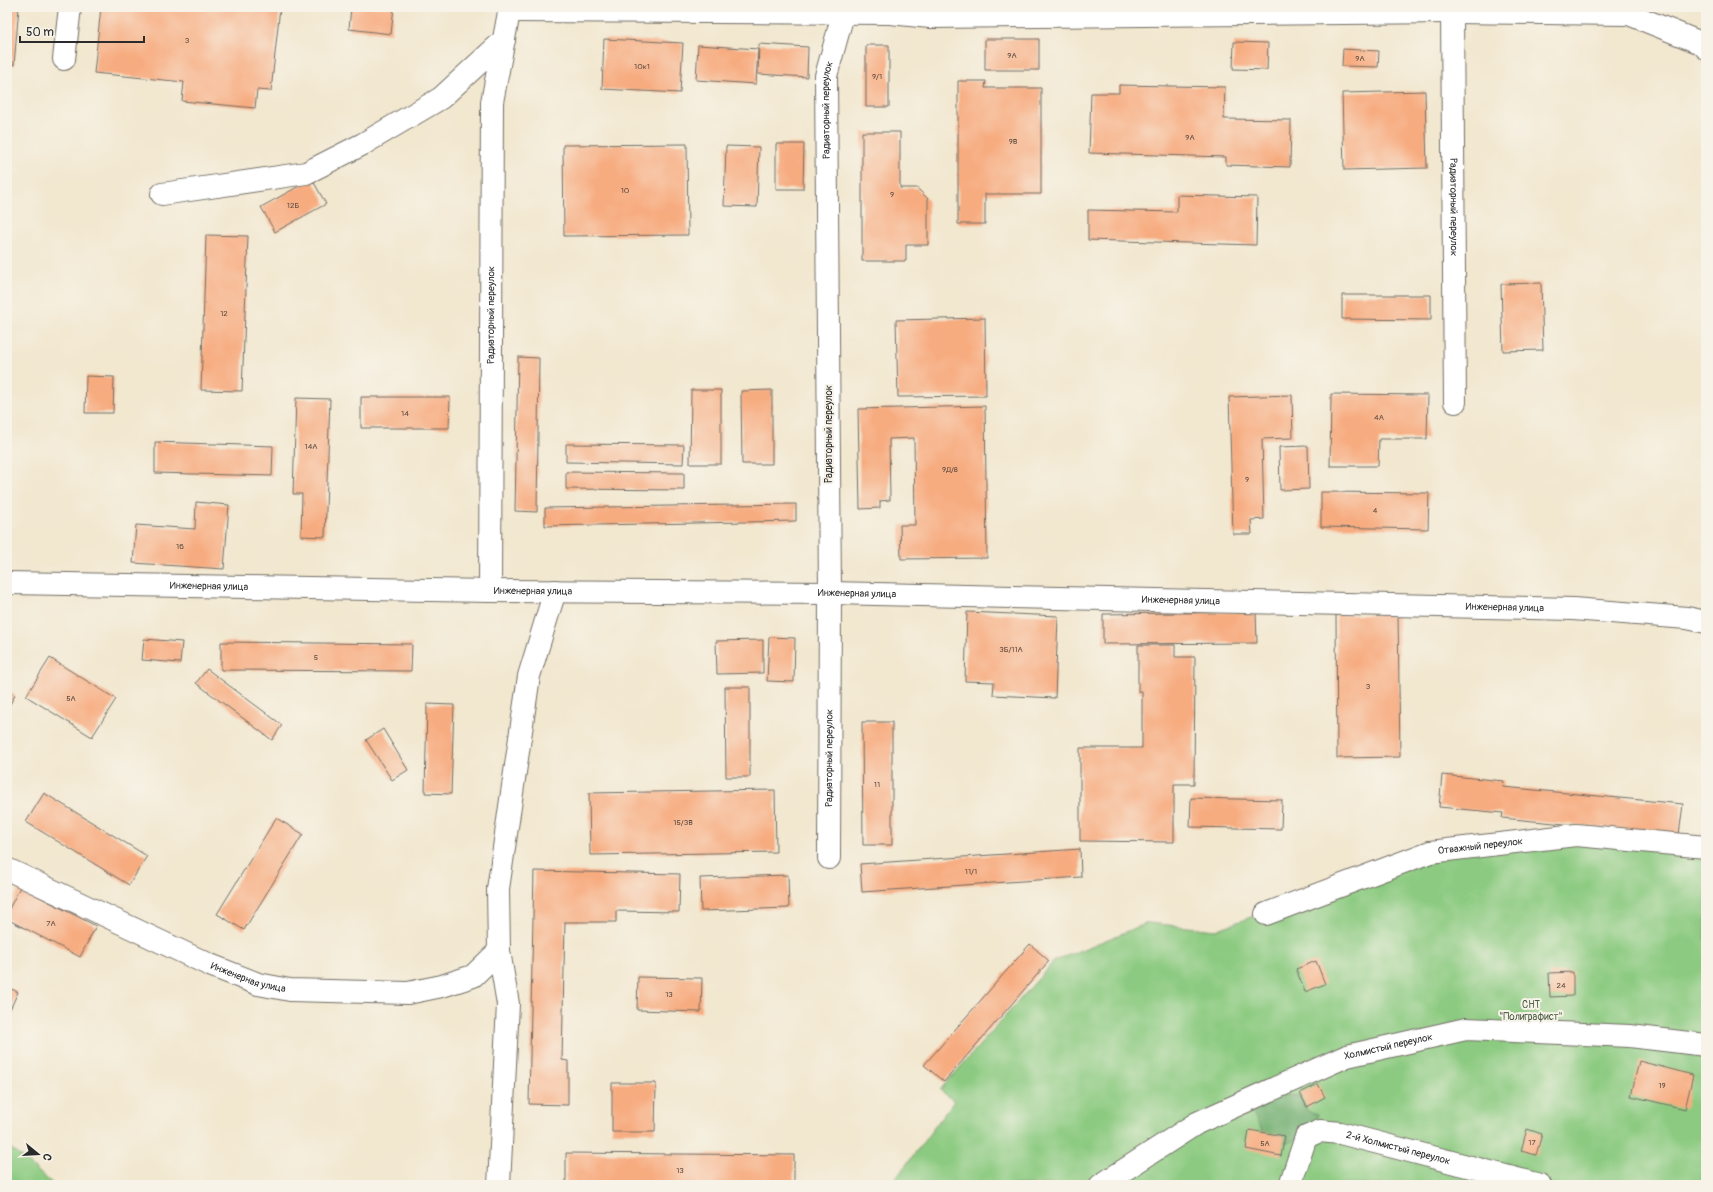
<svg xmlns="http://www.w3.org/2000/svg" width="1713" height="1192" viewBox="0 0 1713 1192" font-family="Pangolin,sans-serif">
<style>
.green{fill:#8bca80;stroke:#5b7a56}
.forest{fill:#70ae6e;stroke:#4e6c4c}
.building{fill:#f7ac80}
.lines{fill:none;stroke-linecap:round;stroke-linejoin:round}
.minor-casing{stroke:#716d64;stroke-width:24}
.minor{stroke:#fff;stroke-width:22}
.labels{text-anchor:middle;dominant-baseline:central;stroke-width:4;stroke-linejoin:round;paint-order:stroke}
.number-label{font-size:8px;fill:#5e4b40}
.street-label{font-size:10px;fill:#2b2b2b;stroke:#f7f3e8}
.park-label{font-size:10px;fill:#485b44;stroke:#f7f3e8}
</style>
<rect width="100%" height="100%" fill="#f7f3e8"/>
<filter id="ink" filterUnits="userSpaceOnUse"><feTurbulence type="fractalNoise" baseFrequency=".025" numOctaves="2"/><feDisplacementMap in="SourceGraphic" scale="8" xChannelSelector="R" yChannelSelector="G"/><feConvolveMatrix kernelMatrix="1 2 1 2 8 2 1 2 1" color-interpolation-filters="sRGB"/></filter>
<filter id="wash" filterUnits="userSpaceOnUse"><feTurbulence type="fractalNoise" baseFrequency=".012" numOctaves="4" result="noise"/><feDisplacementMap in="SourceGraphic" scale="16" xChannelSelector="R" yChannelSelector="G"/><feGaussianBlur stdDeviation="0.9" result="paint"/><feColorMatrix in="noise" values="0 0 0 0 0 0 0 0 0 0 0 0 0 0 0 0 0 1.4 0 .05"/><feComposite in="paint" operator="in"/></filter>
<g filter="url(#wash)">
<rect width="100%" height="100%" fill="#f2e7cf"/>
<path class="green" d="M1535,834L1706,846V1185H891L954,1101L940,1090L1054,961L1148,923L1216,930L1437,848Z
M7,1145L54,1185H7Z"/>
<path class="forest" d="M1276,1095L1299,1096L1307,1111L1318,1114C1311,1139 1292,1141 1270,1146L1251,1109Z"/>
<g id="blocks">
<path class="building" d="M7,7H19L14,65L7,64Z
M101,7H280L271,91L257,90L255,108L182,101L184,82L94,73Z
M351,7H394L391,34L349,29Z
M604,39L683,43L680,93L602,89Z
M985,39H1039V70H985Z
M1234,42L1268,43L1267,70L1233,69Z
M759,44L808,47L807,77L758,74Z
M698,45L758,49L756,84L696,80Z
M866,45H889V107H866Z
M1343,49L1379,51L1378,67L1342,66Z
M958,81H986L985,88H1041V194H985V224H958Z
M1119,85L1225,87L1224,119L1291,120L1290,167L1226,165V157L1089,153L1091,93H1119Z
M1425,91L1427,168L1344,170L1342,93Z
M862,132H900V188H917L928,199V245H906V261H862Z
M687,144L688,235L564,236L563,145Z
M776,144H804L803,189H776Z
M726,146L759,147L757,207L724,206Z
M312,179L326,204L275,232L261,207Z
M1177,195L1257,197L1256,245L1088,240V210L1177,212Z
M206,235L248,236L242,391L201,390Z
M1541,283L1543,350L1503,351L1501,284Z
M1342,295H1431V320L1342,319Z
M985,318L986,396L898,397L896,320Z
M518,357L539,358L537,512L515,511Z
M86,376L114,377L113,413H85Z
M691,390H721V464H690Z
M772,390V464H742L741,391Z
M1331,394L1428,395L1427,439H1379L1378,466H1330Z
M1292,395L1293,438L1262,439L1264,519L1251,520L1252,534H1233L1229,397Z
M361,397H450L449,428H361Z
M296,398L330,399L325,537L301,536L302,494H293Z
M985,406L987,558L901,559L900,525H915L914,438L889,439L890,500L880,501V508L860,509L858,409Z
M155,442L273,446L272,476L155,473Z
M566,444L684,445L683,464L566,462Z
M1308,446L1309,489L1280,490L1279,447Z
M566,472L684,473V490L566,489Z
M1321,492L1429,493L1428,529L1321,527Z
M196,502L229,505L224,569L133,563L136,525L195,529Z
M796,504V521L545,526V508Z
M967,612L1058,616L1055,698L993,695L994,682L965,681Z
M1256,612L1257,643L1103,644V614Z
M1336,615H1398L1400,757L1337,758Z
M769,637L795,638L794,682L767,681Z
M144,639L182,642L180,663L142,660Z
M763,640V673L717,674L716,641Z
M221,642L412,644L411,671L221,670Z
M1138,645H1175V657H1195L1194,784H1174V842L1080,841V748H1142V692H1138Z
M50,658L116,699L92,737L26,696Z
M207,669L282,725L272,740L196,683Z
M725,687H750V777H726Z
M7,690L15,695L7,710Z
M427,704L454,705L451,794L425,793Z
M862,722H892V845H863Z
M383,729L408,770L392,780L366,740Z
M1442,775L1504,781L1503,787L1683,804L1679,835L1502,818L1503,813L1439,807Z
M775,790L776,852L590,855L589,793Z
M44,793L147,856L129,885L26,822Z
M1191,798L1282,800L1281,829L1190,827Z
M276,818L303,834L244,930L217,914Z
M1080,849L1081,877L862,892L860,864Z
M534,871L680,874L679,912L616,911V922H565L562,1060L568,1061V1105L529,1104Z
M788,875L789,908L701,911L700,878Z
M20,887L96,926L80,957L7,919V913Z
M1030,944L1049,961L944,1082L924,1065Z
M1316,961L1325,984L1305,992L1296,969Z
M1573,972V996L1550,997L1549,973Z
M638,977L702,978L701,1012L637,1010Z
M7,987L18,992L7,1016Z
M1639,1061L1693,1075L1685,1109L1631,1096Z
M612,1083H656L655,1132H612Z
M1318,1084L1325,1097L1307,1107L1300,1093Z
M1527,1129L1542,1134L1536,1155L1521,1151Z
M1249,1130L1285,1136L1281,1156L1246,1149Z
M566,1153L794,1155V1185H566Z"/>
</g>
</g>
<g filter="url(#ink)">
<use href="#blocks" fill-opacity="0" stroke="#716d64" stroke-width="1"/>
<g class="lines">
<g class="minor-casing">
<g id="minor">
<path d="M510,11L890,13L930,17L1452,12L1629,14L1701,43L1706,48"/>
<path id="s1" d="M1452,12L1455,402"/>
<path d="M64,59L70,7"/>
<path d="M162,194L306,173L363,144L441,98L504,40"/>
<path id="s2" d="M7,583L490,591L830,593L1573,609L1687,618L1706,622"/>
<path id="s3" d="M490,591L492,102L510,7"/>
<path id="s4" d="M829,858L830,593L826,76L845,7"/>
<path id="s5" d="M7,869L210,965L258,984L290,990L408,993L442,986L473,976L499,951"/>
<path id="s6" d="M1266,914L1430,852L1576,835L1706,847"/>
<path d="M499,1185L508,1004L499,951L498,889L529,676L555,591"/>
<path id="s7" d="M1101,1185L1197,1123L1347,1056L1466,1029L1630,1036L1706,1045"/>
<path id="s8" d="M1290,1185L1306,1137L1320,1131L1340,1133L1540,1185"/>
</g>
</g>
<use href="#minor" class="minor"/>
</g>
</g>
<g class="labels">
<g class="number-label">
<text x="187" y="40">3</text>
<text x="1012" y="55">9А</text>
<text x="1360" y="58">9А</text>
<text x="642" y="66">10к1</text>
<text x="877" y="76">9/1</text>
<text x="1190" y="137">9А</text>
<text x="1013" y="141">9В</text>
<text x="625" y="190">10</text>
<text x="892" y="194">9</text>
<text x="293" y="205">12Б</text>
<text x="224" y="313">12</text>
<text x="405" y="413">14</text>
<text x="1379" y="417">4А</text>
<text x="311" y="446">14А</text>
<text x="950" y="469">9Д/8</text>
<text x="1247" y="479">9</text>
<text x="1375" y="510">4</text>
<text x="180" y="546">16</text>
<text x="1011" y="649">3Б/11А</text>
<text x="316" y="657">5</text>
<text x="1368" y="686">3</text>
<text x="71" y="698">5А</text>
<text x="877" y="784">11</text>
<text x="683" y="822">15/3В</text>
<text x="971" y="871">11/1</text>
<text x="51" y="923">7А</text>
<text x="1561" y="985">24</text>
<text x="669" y="994">13</text>
<text x="1662" y="1085">19</text>
<text x="1532" y="1142">17</text>
<text x="1265" y="1143">5А</text>
<text x="680" y="1170">13</text>
</g>
<g class="street-label">
<text stroke="none"><textPath href="#s4" startOffset="748">Радиаторный переулок</textPath></text>
<text stroke="none"><textPath href="#s1" startOffset="195">Радиаторный переулок</textPath></text>
<text stroke="none"><textPath href="#s3" startOffset="276">Радиаторный переулок</textPath></text>
<text transform="translate(829 434) rotate(-90)">Радиаторный переулок</text>
<text stroke="none"><textPath href="#s2" startOffset="202">Инженерная улица</textPath></text>
<text stroke="none"><textPath href="#s2" startOffset="526">Инженерная улица</textPath></text>
<text stroke="none"><textPath href="#s2" startOffset="850">Инженерная улица</textPath></text>
<text stroke="none"><textPath href="#s2" startOffset="1174">Инженерная улица</textPath></text>
<text stroke="none"><textPath href="#s2" startOffset="1498">Инженерная улица</textPath></text>
<text stroke="none"><textPath href="#s4" startOffset="100">Радиаторный переулок</textPath></text>
<text stroke="none"><textPath href="#s6" startOffset="226">Отважный переулок</textPath></text>
<text stroke="none"><textPath href="#s5" startOffset="265">Инженерная улица</textPath></text>
<text stroke="none"><textPath href="#s7" startOffset="321">Холмистый переулок</textPath></text>
<text stroke="none"><textPath href="#s8" startOffset="146">2-й Холмистый переулок</textPath></text>
</g>
<g class="park-label">
<text x="1531" y="1005">СНТ<tspan x="1531" dy="12">"Полиграфист"</tspan></text>
</g>
</g>
<rect width="1713" height="1192" fill="none" stroke="#f7f3e8" stroke-width="24"/>
<g transform="translate(38 1154) rotate(108)" stroke="#f7f3e8" stroke-width="3" paint-order="stroke">
<path d="M0-3L7 15L0 10L-7 15Z" fill="#2b2b2b"/>
<text y="-6" font-size="11" font-weight="bold" text-anchor="middle" fill="#2b2b2b">С</text>
</g>
<path d="M20 36v6h124v-6" fill="none" stroke="#2b2b2b" stroke-width="2"/>
<text x="26" y="36" font-size="12" fill="#2b2b2b" stroke="#f7f3e8" stroke-width="3" paint-order="stroke">50 m</text>
</svg>
